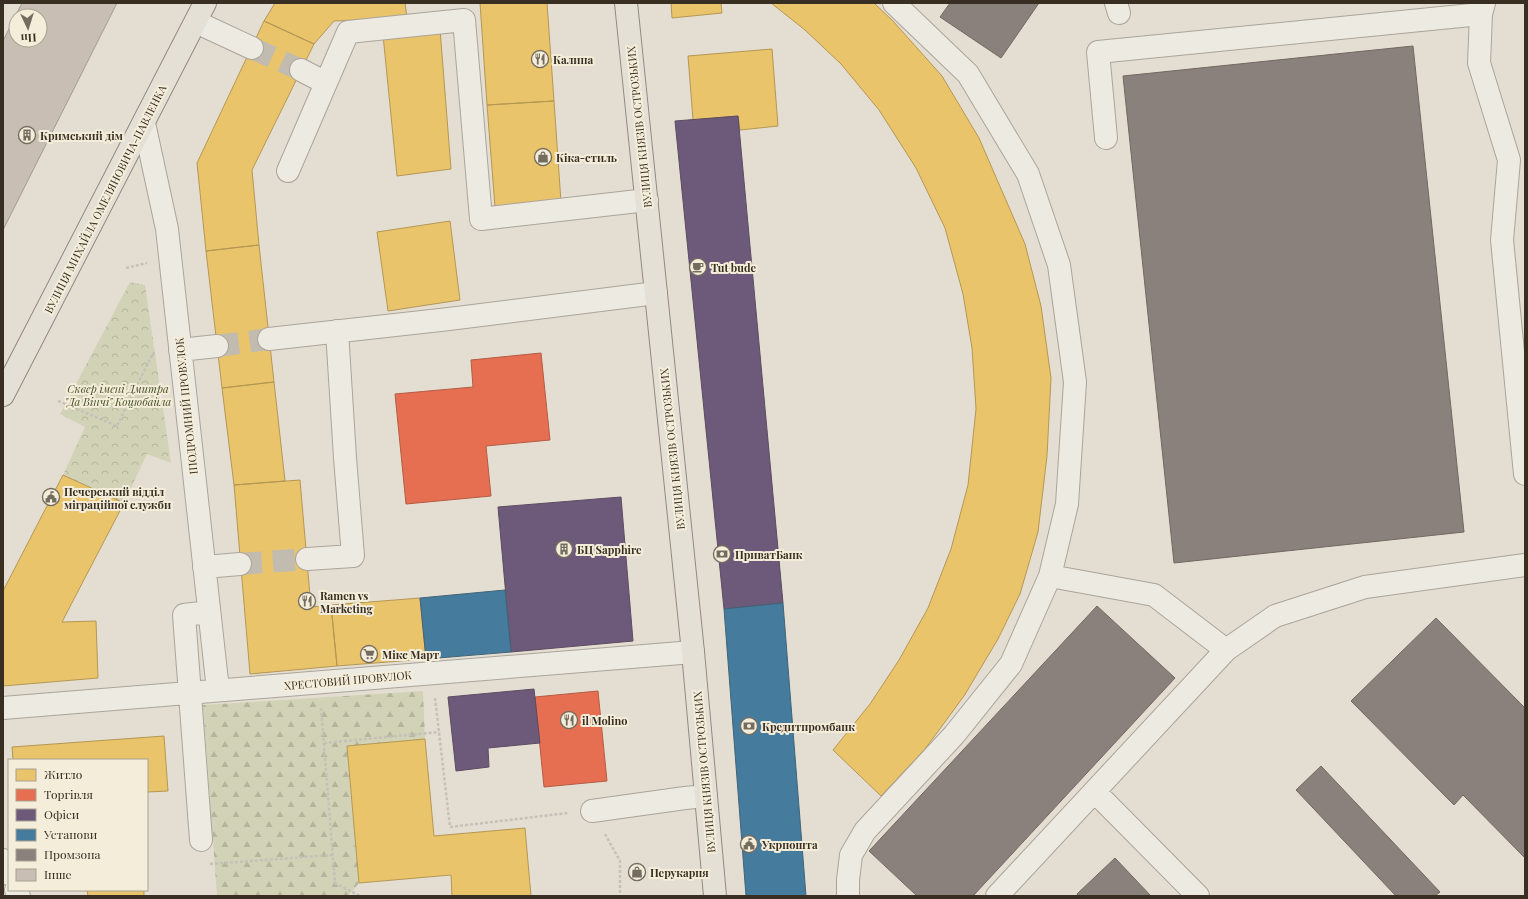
<svg xmlns="http://www.w3.org/2000/svg" width="1528" height="899" viewBox="0 0 1528 899" font-family="'Playfair Display',serif">
<style>
.forest{fill:url(#forest-firs)}
.park{fill:url(#park-crowns)}
.homes{fill:#e9c46a;stroke:#b49754}
.shops{fill:#e76f51;stroke:#b35c43}
.offices{fill:#6d597a;stroke:#5d4c60}
.public{fill:#457b9d;stroke:#416478}
.industry{fill:#8a817c;stroke:#726861}
.building{fill:#c8beb3;stroke:#a59b91;fill-rule:evenodd}
.lines{fill:none;stroke-linecap:round;stroke-linejoin:round}
.minor-tunnel{stroke:#c2bbaf;stroke-width:22;stroke-dasharray:22 11;stroke-linecap:butt}
.minor-casing{stroke:#aaa49a;stroke-width:24}
.major-casing{stroke:#908981;stroke-width:24}
.path{stroke:#c5c1b9;stroke-width:2.5;stroke-dasharray:3 2;stroke-linecap:butt}
.minor{stroke:#edeae2;stroke-width:22}
.major{stroke:#e4e0d5;stroke-width:22}
.labels{text-anchor:middle;dominant-baseline:central;stroke-width:4;stroke-linejoin:round;paint-order:stroke}
.poi-label{font-size:11px;font-weight:bold;fill:#392e22;stroke:#f4edda;text-anchor:start}
.street-label{font-size:11px;fill:#392e22;stroke:#f4edda}
.park-label{font-size:11px;font-style:italic;fill:#48542a;stroke:#f4edda}
</style>
<defs>
<pattern id="forest-firs" width="22" height="20" patternUnits="userSpaceOnUse"><rect width="22" height="20" fill="#d2d2b6"/><path d="M5 1l3.5 6h-7zM16 11l3.5 6h-7z" fill="#b5b59c"/></pattern>
<pattern id="park-crowns" width="20" height="18" patternUnits="userSpaceOnUse"><rect width="20" height="18" fill="#d2d2b6"/><path d="M2 6a3 3 0 1 1 6 0M12 15a3 3 0 1 1 6 0" fill="none" stroke="#b5b59c"/></pattern>
</defs>
<rect width="100%" height="100%" fill="#e4ded2"/>
<path class="forest" d="M423,691L425,739L347,746L359,883L348,896H217L203,705Z"/>
<path class="park" d="M130,282L145,285L171,463L147,454L124,503L63,475L85,427L60,414Z"/>
<path class="homes" d="M275,3H405L407,18L334,21L314,44L264,21Z
M480,3H547L554,101L487,105Z
M671,3H721L722,13L672,18Z
M771,3H874L893,21L942,76L979,138L1025,244L1041,306L1051,378L1047,456L1038,532L1020,594L998,639L964,696L925,749L881,796L833,750L870,704L899,660L928,608L951,549L968,485L976,409L972,348L963,294L945,228L916,168L879,110L841,64L805,30Z
M264,21L314,44L252,170L259,245L206,251L197,163Z
M440,29L451,169L397,176L383,35Z
M772,49L778,126L740,130L738,116L693,120L688,56Z
M554,101L561,202L495,207L487,105Z
M450,221L460,300L388,311L377,232Z
M259,245L274,382L222,388L206,251Z
M274,382L285,481L234,485L222,388Z
M63,475L124,503L62,622L96,621L98,678L3,686V591Z
M300,480L311,607L331,605L337,666L250,674L234,485Z
M420,598L426,659L337,666L331,605Z
M164,736L168,791L147,792V760H13L12,747Z
M425,739L434,836L525,828L531,896H452L451,875L359,883L347,746Z
M87,890H144V896H88Z"/>
<path class="shops" d="M541,353L550,440L486,446L491,496L406,504L395,394L473,387L471,360Z
M598,691L607,781L544,787L535,697Z"/>
<path class="offices" d="M738,116L783,603L724,609L675,121Z
M621,497L633,641L511,652L498,507Z
M534,689L540,743L488,748L489,767L456,771L448,697Z"/>
<path class="public" d="M505,590L511,652L426,659L420,598Z
M783,603L806,896H746L724,609Z"/>
<path class="industry" d="M950,3H1039L1001,58L940,17Z
M1413,46L1464,532L1174,563L1123,76Z
M1097,606L1175,678L973,896H917L869,851Z
M1436,618L1525,708V858L1463,795L1454,805L1351,701Z
M1321,766L1440,892L1435,896H1396L1296,790Z
M1115,858L1151,896H1078L1077,894Z"/>
<path class="building" d="M22,3H117L3,230V41ZM16,16H40V40H16Z"/>
<g class="lines">
<path class="minor-tunnel" d="M252,48L301,70
M217,346L269,339
M240,564L307,559"/>
<g class="minor-casing">
<path id="minor" d="M1116,3L1119,13
M1484,3L1481,14L1479,63L1509,160L1502,240L1525,474
M196,22L252,48
M301,70L326,83
M144,123L167,229L218,690
M1106,138L1098,52L1481,14
M288,171L348,32L464,20L481,219L647,200
M269,339L449,319L656,293
M180,350L217,346
M307,559L353,556L345,458L337,331
M204,567L240,564
M1050,576L1154,595L1226,650
M3,708L693,652
M1095,792L1198,896
M592,811L685,798L706,796
M201,840L184,615L209,612
M3,860L9,874
M16,890L19,896
M848,896V880L851,855L865,831L954,735L1011,664L1050,576L1067,504L1075,382L1059,265L1028,174L968,74L894,3
M997,896L1226,650L1275,616L1365,587L1525,565"/>
</g>
<g class="major-casing">
<path id="major" d="M626,3L693,652L715,896
M3,395L205,3"/>
</g>
<path class="path" d="M126,268L147,263
M58,401L117,426L153,353H155
M435,698L450,827L568,813
M321,708L335,883L360,896
M324,743L439,732
M605,834L620,861V896
M210,864L333,855"/>
<use href="#minor" class="minor"/>
<use href="#major" class="major"/>
</g>
<defs>
<g id="restaurant-ring" transform="scale(0.9)"><circle r="9.5" fill="#f4edda" stroke="#756c60" stroke-width="1.5"/><path d="M-5-6h1v4h1v-4h1v4h1v-4h1v5L-1.5 .5V6h-2V.5L-5-1ZM5-6V6H3V1.5H1.5Q1.5-4 5-6Z" fill="#756c60"/></g>
<g id="building-ring" transform="scale(0.9)"><circle r="9.5" fill="#f4edda" stroke="#756c60" stroke-width="1.5"/><path d="M-4-6H4V6H1V3H-1V6H-4ZM-2.5-4.3h1.7v1.8h-1.7ZM.8-4.3h1.7v1.8H.8ZM-2.5-1h1.7V.8h-1.7ZM.8-1h1.7V.8H.8Z" fill="#756c60"/></g>
<g id="shop-ring" transform="scale(0.9)"><circle r="9.5" fill="#f4edda" stroke="#756c60" stroke-width="1.5"/><path d="M-5-2.5h2.3a2.7 3.5 0 0 1 5.4 0H5L5.5 6h-11ZM-1.5-2.5h3a1.5 2.3 0 0 0-3 0Z" fill="#756c60"/></g>
<g id="cafe-ring" transform="scale(0.9)"><circle r="9.5" fill="#f4edda" stroke="#756c60" stroke-width="1.5"/><path d="M-5.5-4.5H6V0H3Q3 3.5 0 3.5H-2.5Q-5.5 3.5-5.5 0ZM3-3.2v2h1.7v-2ZM-6 4.5H4V6H-6Z" fill="#756c60"/></g>
<g id="civic-ring" transform="scale(0.9)"><circle r="9.5" fill="#f4edda" stroke="#756c60" stroke-width="1.5"/><path d="M-.6-6.5H3V-4.5H.6V-3L4-1V1h2V6H-6V1h2V-1L-.6-3ZM-1.2 2.5V6h2.4V2.5Z" fill="#756c60"/></g>
<g id="bank-ring" transform="scale(0.9)"><circle r="9.5" fill="#f4edda" stroke="#756c60" stroke-width="1.5"/><path d="M-6-4H6V4H-6ZM0-2.3a2.3 2.3 0 1 0 0 4.6a2.3 2.3 0 1 0 0-4.6Z" fill="#756c60"/></g>
<g id="supermarket-ring" transform="scale(0.9)"><circle r="9.5" fill="#f4edda" stroke="#756c60" stroke-width="1.5"/><path d="M-6-5.5h2.5l.6 2H6L4.5 2H-2.5L-4.4-4H-6ZM-1.5 3.2a1.3 1.3 0 1 0 .1 0ZM3 3.2a1.3 1.3 0 1 0 .1 0Z" fill="#756c60"/></g>
</defs>
<g fill-rule="evenodd">
<use href="#restaurant-ring" x="540" y="59"/>
<use href="#building-ring" x="27" y="135"/>
<use href="#shop-ring" x="543" y="157"/>
<use href="#cafe-ring" x="698" y="267"/>
<use href="#civic-ring" x="51" y="497"/>
<use href="#building-ring" x="564" y="549"/>
<use href="#bank-ring" x="722" y="554"/>
<use href="#restaurant-ring" x="307" y="601"/>
<use href="#supermarket-ring" x="369" y="654"/>
<use href="#restaurant-ring" x="569" y="720"/>
<use href="#bank-ring" x="749" y="726"/>
<use href="#civic-ring" x="749" y="844"/>
<use href="#shop-ring" x="637" y="872"/>
</g>
<g class="labels">
<g class="poi-label">
<text x="553" y="59">Калина</text>
<text x="40" y="135">Кримський дім</text>
<text x="556" y="157">Кіка-стиль</text>
<text x="711" y="267">Tut bude</text>
<text x="64" y="491">Печерський відділ<tspan x="64" dy="13">міграційної служби</tspan></text>
<text x="577" y="549">БЦ Sapphire</text>
<text x="735" y="554">ПриватБанк</text>
<text x="320" y="595">Ramen vs<tspan x="320" dy="13">Marketing</tspan></text>
<text x="382" y="654">Мікс Март</text>
<text x="582" y="720">il Molino</text>
<text x="762" y="726">Кредитпромбанк</text>
<text x="762" y="844">Укрпошта</text>
<text x="650" y="872">Перукарня</text>
</g>
<g class="street-label">
<text transform="translate(639 127) rotate(-96)">ВУЛИЦЯ КНЯЗІВ ОСТРОЗЬКИХ</text>
<text transform="translate(105 199) rotate(-63)">ВУЛИЦЯ МИХАЙЛА ОМЕЛЯНОВИЧА-ПАВЛЕНКА</text>
<text transform="translate(186 406) rotate(-96)">ІПОДРОМНИЙ ПРОВУЛОК</text>
<text transform="translate(672 449) rotate(-96)">ВУЛИЦЯ КНЯЗІВ ОСТРОЗЬКИХ</text>
<text transform="translate(348 680) rotate(-5)">ХРЕСТОВИЙ ПРОВУЛОК</text>
<text transform="translate(704 772) rotate(-95)">ВУЛИЦЯ КНЯЗІВ ОСТРОЗЬКИХ</text>
</g>
<g class="park-label">
<text x="118" y="388">Сквер імені Дмитра<tspan x="118" dy="13">"Да Вінчі" Коцюбайла</tspan></text>
</g>
</g>
<rect width="1528" height="899" fill="none" stroke="#392e22" stroke-width="8"/>
<rect x="8" y="759" width="140" height="132" fill="#f4edda" stroke="#a9a190"/>
<rect x="16" y="769" width="20" height="12" fill="#e9c46a" stroke="#a9a190"/>
<text x="44" y="779" font-size="12" fill="#392e22">Житло</text>
<rect x="16" y="789" width="20" height="12" fill="#e76f51" stroke="#a9a190"/>
<text x="44" y="799" font-size="12" fill="#392e22">Торгівля</text>
<rect x="16" y="809" width="20" height="12" fill="#6d597a" stroke="#a9a190"/>
<text x="44" y="819" font-size="12" fill="#392e22">Офіси</text>
<rect x="16" y="829" width="20" height="12" fill="#457b9d" stroke="#a9a190"/>
<text x="44" y="839" font-size="12" fill="#392e22">Установи</text>
<rect x="16" y="849" width="20" height="12" fill="#8a817c" stroke="#a9a190"/>
<text x="44" y="859" font-size="12" fill="#392e22">Промзона</text>
<rect x="16" y="869" width="20" height="12" fill="#c8beb3" stroke="#a9a190"/>
<text x="44" y="879" font-size="12" fill="#392e22">Інше</text>
<g transform="translate(28 28) rotate(176)"><circle r="19" fill="#f4edda" stroke="#a9a190"/>
<path d="M0-3L7 15L0 10L-7 15Z" fill="#756c60"/>
<text y="-6" font-size="11" font-weight="bold" text-anchor="middle" fill="#392e22">Пн</text>
</g>
</svg>
